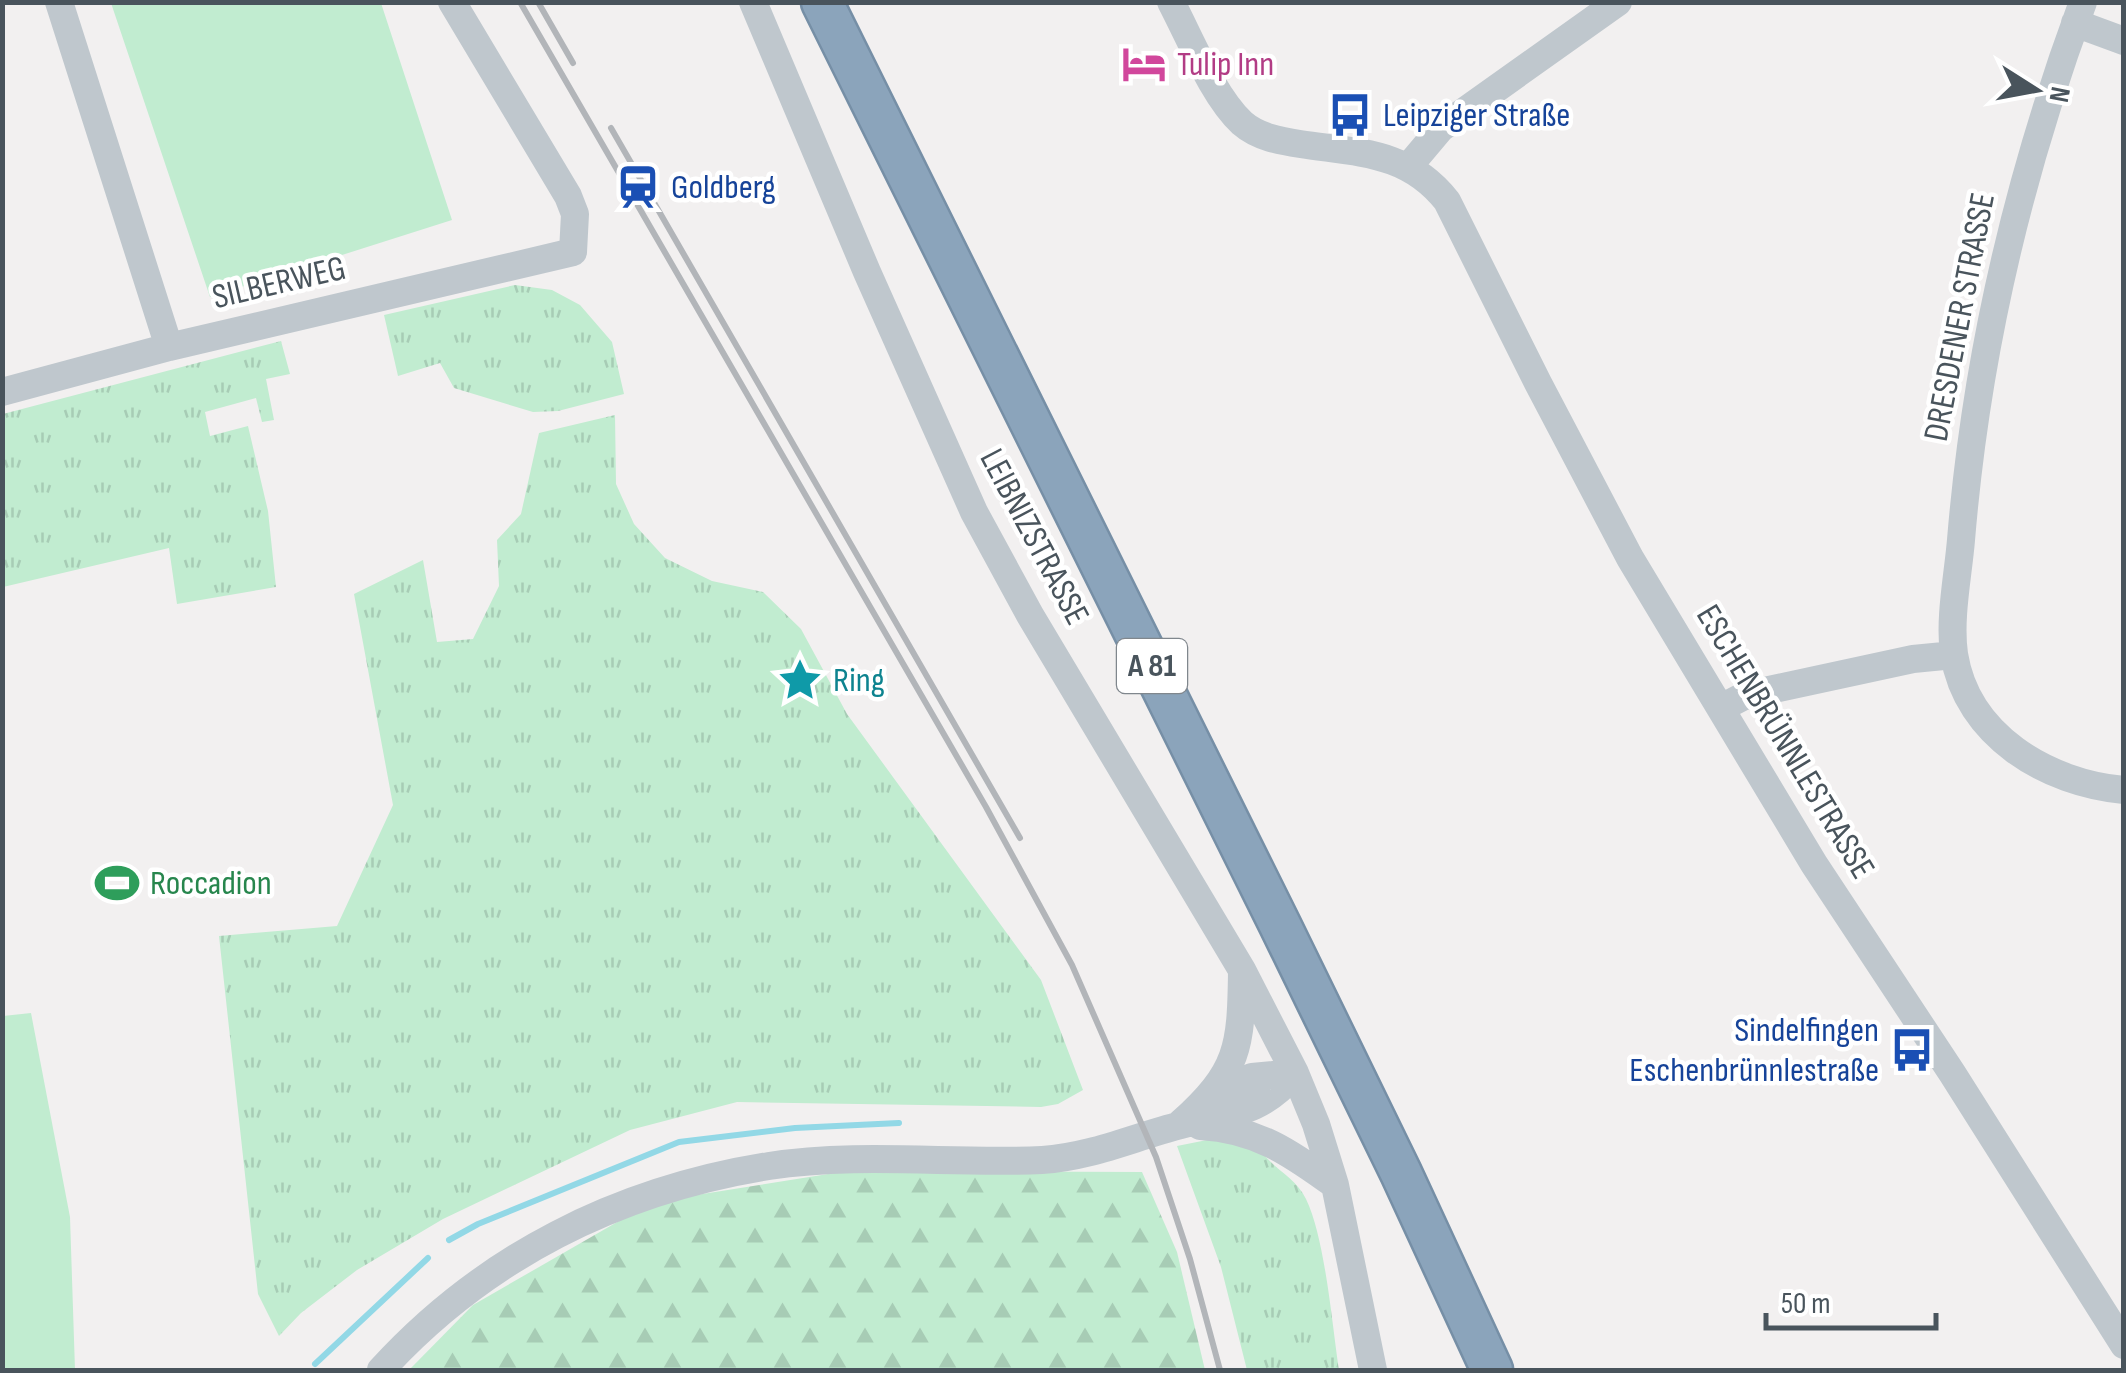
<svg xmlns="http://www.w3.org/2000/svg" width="2126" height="1373" viewBox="0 0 2126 1373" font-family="'Sofia Sans Condensed',sans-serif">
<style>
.grass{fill:url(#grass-tufts)}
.forest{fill:url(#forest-firs)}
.garden{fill:#c1ecd0}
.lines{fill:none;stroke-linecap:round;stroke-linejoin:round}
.stream{stroke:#92d8e6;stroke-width:6}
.highway-casing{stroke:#768fa6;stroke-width:45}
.minor{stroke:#bfc7cd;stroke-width:28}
.highway{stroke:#8ba4bb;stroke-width:40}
.rail{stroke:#b2b5b9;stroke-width:6}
.labels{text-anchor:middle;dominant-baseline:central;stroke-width:9;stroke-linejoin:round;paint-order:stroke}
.shield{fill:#fff;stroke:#80878d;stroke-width:2.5}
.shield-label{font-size:32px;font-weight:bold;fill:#49545c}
.hotel-label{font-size:35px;fill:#b23c85;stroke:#fff;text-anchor:start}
.transit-label{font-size:35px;fill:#164399;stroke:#fff;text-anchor:start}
.street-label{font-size:35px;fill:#49545c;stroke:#fff}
.culture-label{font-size:35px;fill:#0d838f;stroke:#fff;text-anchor:start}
.leisure-label{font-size:35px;fill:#27864d;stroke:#fff;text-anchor:start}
</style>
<defs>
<pattern id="grass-tufts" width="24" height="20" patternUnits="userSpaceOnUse" patternTransform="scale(2.5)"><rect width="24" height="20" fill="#c1ecd0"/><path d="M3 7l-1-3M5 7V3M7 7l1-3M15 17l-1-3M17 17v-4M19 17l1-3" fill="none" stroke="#a7ccb5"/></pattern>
<pattern id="forest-firs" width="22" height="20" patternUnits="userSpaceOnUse" patternTransform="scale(2.5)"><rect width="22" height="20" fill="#c1ecd0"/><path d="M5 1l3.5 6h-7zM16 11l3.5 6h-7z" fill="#a7ccb5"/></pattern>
</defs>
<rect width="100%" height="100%" fill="#f2f0f0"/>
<path class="grass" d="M515,285L552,290L580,305L612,342L624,394L558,411L533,412L454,388L440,363L398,376L384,315Z
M281,341L290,374L266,379L274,420L262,422L256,398L205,412L210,436L248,426L268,511L276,587L177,604L169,548L3,587V414Z
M615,415L616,484L634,524L665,558L712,581L763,592L801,629L847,714L1041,980L1083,1090L1058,1104L1041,1107L737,1102L630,1130L443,1219L357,1270L301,1313L279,1336L258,1294L219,936L337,926L393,805L354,594L423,560L437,642L473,639L499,586L497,540L521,514L539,433Z
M1217,1138L1258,1146C1270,1168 1295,1176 1306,1199C1325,1238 1332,1324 1339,1370H1247L1221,1267L1177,1146Z"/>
<path class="forest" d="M847,1171L1142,1172L1177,1252L1205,1370H409L473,1305L652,1202Z"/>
<path class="garden" d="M111,3H381L452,220L210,297Z
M31,1013L70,1217L75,1370H3V1016Z"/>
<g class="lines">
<path class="stream" d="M449,1240L478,1224L679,1142L795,1128L899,1123
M315,1364L428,1258"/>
<g class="highway-casing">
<path id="highway" d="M822,2L1280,925L1401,1173L1492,1370"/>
</g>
<path class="minor" d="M59,2L169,347
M753,2L867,272L974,512L1030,615L1242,970L1295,1073L1316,1124L1335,1185L1373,1370
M1171,2C1190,38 1213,96 1242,123C1258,137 1280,141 1300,144C1358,153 1408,151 1447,201L1538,383L1630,558L1814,864L1952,1073L2124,1345
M2083,2C2019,174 1976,358 1961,540C1958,576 1949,618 1954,654C1967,736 2047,783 2124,790
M2075,23L2124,41
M1409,166L1441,128L1618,2
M2,392L169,347L573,252L575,214L568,196L452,2
M1721,708L1746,695L1913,659L1954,655
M1212,1096L1252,1077L1295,1073
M1181,1123C1239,1071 1241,1047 1242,972
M1200,1126C1257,1129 1291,1153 1335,1185
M381,1370C484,1257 618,1190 769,1166C859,1152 951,1164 1042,1160C1091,1157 1134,1137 1181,1125C1231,1112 1260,1115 1295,1073"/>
<use href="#highway" class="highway"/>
<path class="rail" d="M520,2L986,807L1072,965L1156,1157L1190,1259L1220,1370
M538,2L573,63
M611,128L1020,838"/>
</g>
<defs>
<g id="hotel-bare" transform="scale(3.45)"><path d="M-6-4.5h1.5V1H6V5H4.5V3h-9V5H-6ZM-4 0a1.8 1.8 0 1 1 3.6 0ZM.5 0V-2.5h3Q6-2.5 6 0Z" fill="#d1479c" stroke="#fff" stroke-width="2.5" paint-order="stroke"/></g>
<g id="bus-bare" transform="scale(3.45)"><path d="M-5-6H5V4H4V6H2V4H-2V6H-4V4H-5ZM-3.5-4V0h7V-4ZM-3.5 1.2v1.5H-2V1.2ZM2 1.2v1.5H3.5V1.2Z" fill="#1a4fb4" stroke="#fff" stroke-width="2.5" paint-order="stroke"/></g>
<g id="station-bare" transform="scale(3.45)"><path d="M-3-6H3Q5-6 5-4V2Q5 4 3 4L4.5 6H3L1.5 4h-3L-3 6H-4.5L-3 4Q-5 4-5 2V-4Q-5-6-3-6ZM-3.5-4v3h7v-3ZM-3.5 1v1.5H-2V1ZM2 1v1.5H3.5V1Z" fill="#1a4fb4" stroke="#fff" stroke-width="2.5" paint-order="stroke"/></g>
<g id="sight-bare" transform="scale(3.45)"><path d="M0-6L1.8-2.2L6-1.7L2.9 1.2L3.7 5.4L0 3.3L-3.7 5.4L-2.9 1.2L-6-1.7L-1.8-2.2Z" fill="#0f9aa8" stroke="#fff" stroke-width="2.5" paint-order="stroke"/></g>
<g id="stadium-bare" transform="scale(3.45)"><path d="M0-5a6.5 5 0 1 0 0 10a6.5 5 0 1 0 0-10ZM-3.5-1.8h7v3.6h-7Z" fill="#2e9e5b" stroke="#fff" stroke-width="2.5" paint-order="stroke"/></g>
</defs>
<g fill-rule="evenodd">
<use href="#hotel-bare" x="1144" y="64"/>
<use href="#bus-bare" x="1350" y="115"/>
<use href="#station-bare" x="638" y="187"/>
<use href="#sight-bare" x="800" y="680"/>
<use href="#stadium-bare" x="117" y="883"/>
<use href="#bus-bare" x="1912" y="1050"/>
</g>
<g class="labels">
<rect class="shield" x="1117" y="639" width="70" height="54" rx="8"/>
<g class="shield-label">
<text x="1152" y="666">A 81</text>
</g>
<g class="hotel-label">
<text x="1177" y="64">Tulip Inn</text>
</g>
<g class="transit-label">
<text x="1383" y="115">Leipziger Straße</text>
<text x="671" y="187">Goldberg</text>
<text x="1879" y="1030" text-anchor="end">Sindelfingen<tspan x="1879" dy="40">Eschenbrünnlestraße</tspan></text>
</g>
<g class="street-label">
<text transform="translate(279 283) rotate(-13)">SILBERWEG</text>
<text transform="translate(1960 317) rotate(-79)">DRESDENER STRASSE</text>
<text transform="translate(1034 537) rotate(62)">LEIBNIZSTRASSE</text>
<text transform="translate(1785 742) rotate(59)">ESCHENBRÜNNLESTRASSE</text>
</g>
<g class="culture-label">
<text x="833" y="680">Ring</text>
</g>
<g class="leisure-label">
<text x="150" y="883">Roccadion</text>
</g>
</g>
<rect width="2126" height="1373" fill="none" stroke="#49545c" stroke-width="10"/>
<g transform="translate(2036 90) rotate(101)" stroke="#ffffff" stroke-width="8" paint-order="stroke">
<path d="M0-8L18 38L0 25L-18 38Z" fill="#49545c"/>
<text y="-15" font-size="28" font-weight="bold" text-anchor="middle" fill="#49545c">N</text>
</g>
<path d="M1766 1313v15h170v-15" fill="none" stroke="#49545c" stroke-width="5"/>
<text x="1781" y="1313" font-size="30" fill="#49545c" stroke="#ffffff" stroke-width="8" paint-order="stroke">50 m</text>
</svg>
